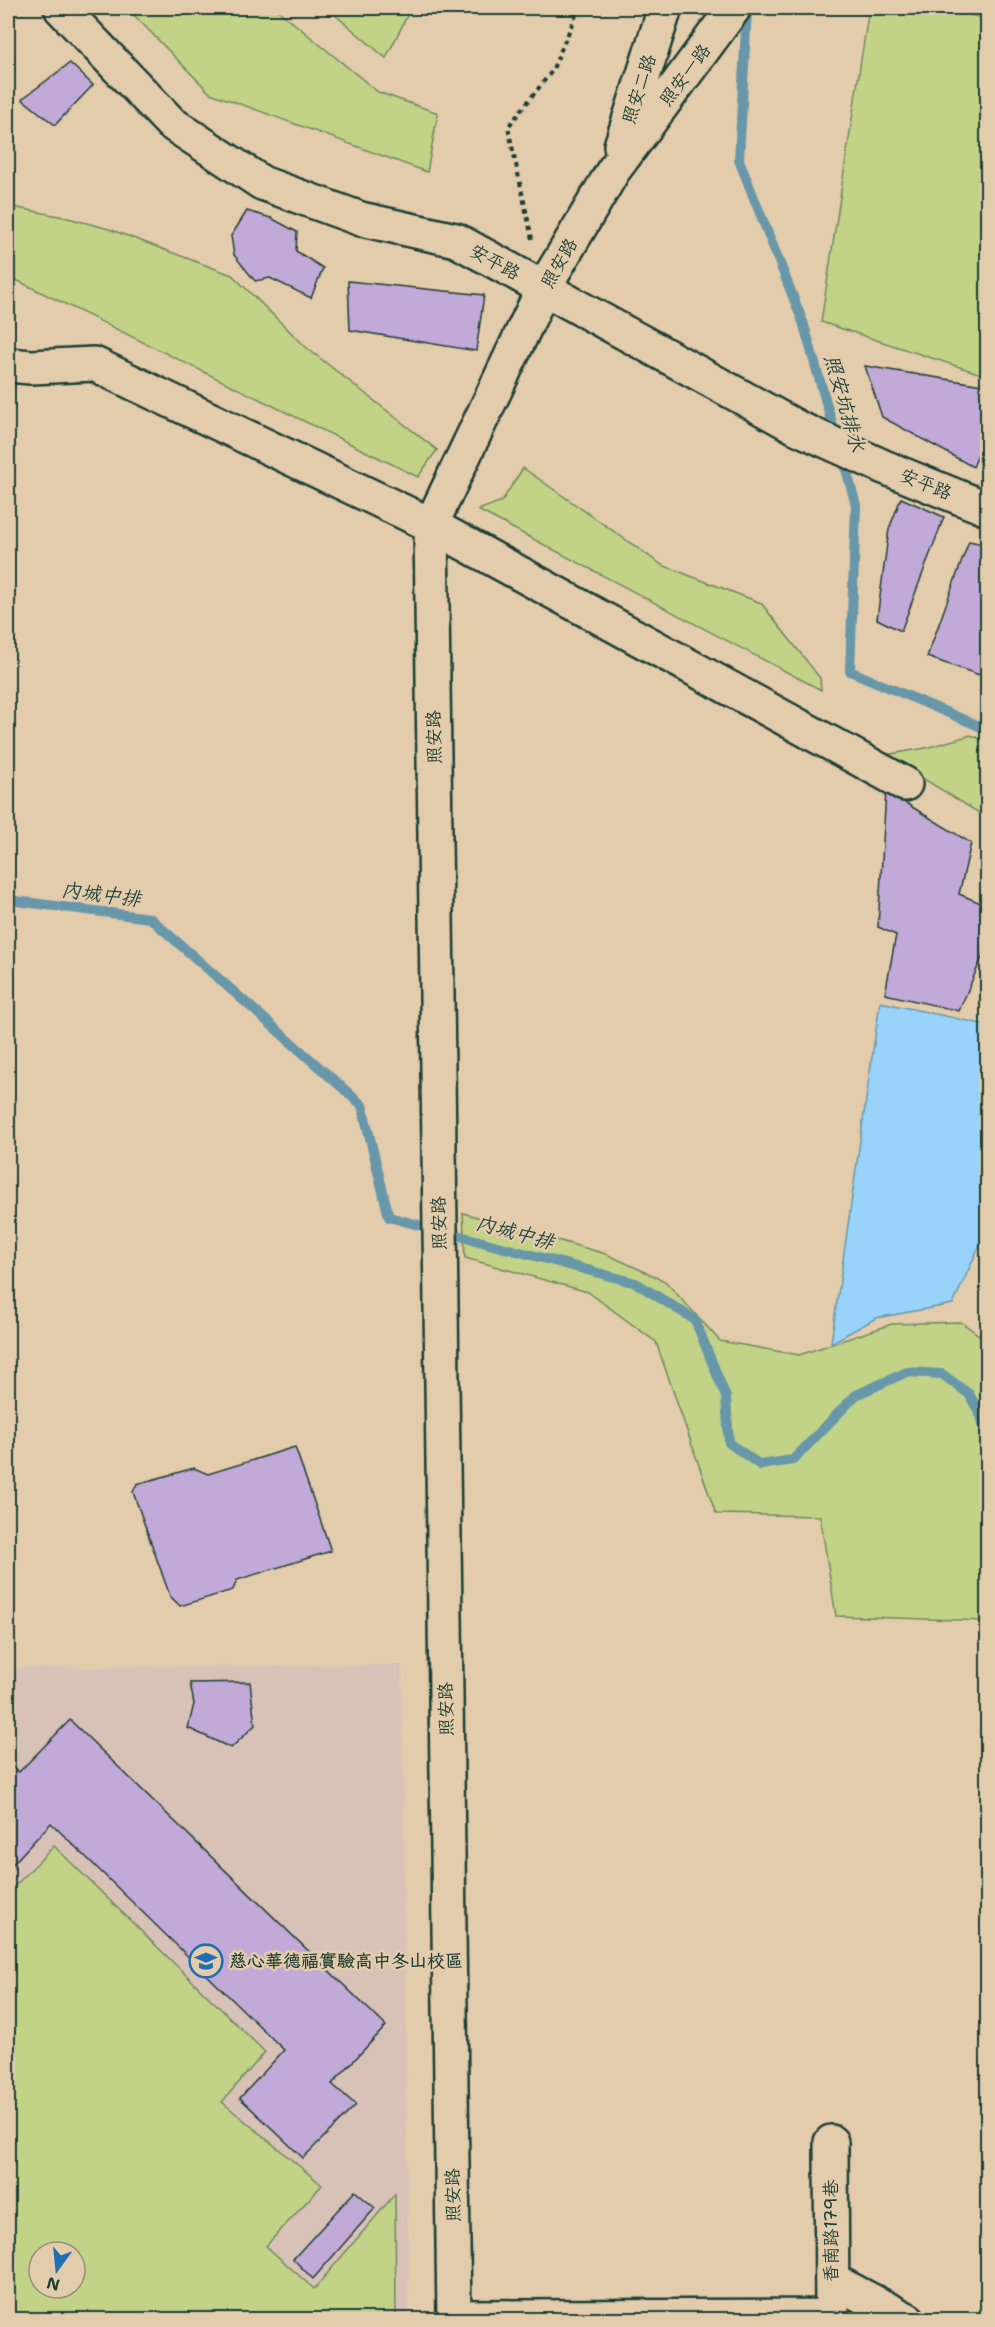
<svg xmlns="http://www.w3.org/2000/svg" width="995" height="2327" viewBox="0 0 995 2327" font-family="'Shantell Sans','LXGW WenKai TC',sans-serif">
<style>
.built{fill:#d8c2b8;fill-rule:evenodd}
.green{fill:#c2d287;stroke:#70885e;stroke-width:1.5;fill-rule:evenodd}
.water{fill:#99d3f9;stroke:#6897aa;stroke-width:1.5}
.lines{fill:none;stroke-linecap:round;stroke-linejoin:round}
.stream{stroke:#6897aa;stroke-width:10}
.building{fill:#c1a9d8;stroke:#1f3d34;stroke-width:1.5}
.minor-casing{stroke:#1f3d34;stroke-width:38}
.path{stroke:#1f3d34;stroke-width:4;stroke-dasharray:4.5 4.5;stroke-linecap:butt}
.minor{stroke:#e2ccab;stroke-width:33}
.labels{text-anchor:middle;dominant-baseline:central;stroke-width:5;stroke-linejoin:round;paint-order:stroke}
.street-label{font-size:18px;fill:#1f3d34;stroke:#e2ccab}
.poi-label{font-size:18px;font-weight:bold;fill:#1f3d34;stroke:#e2ccab;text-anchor:start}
.water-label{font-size:20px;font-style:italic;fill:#25443e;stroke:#e2ccab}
</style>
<rect width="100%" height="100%" fill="#e2ccab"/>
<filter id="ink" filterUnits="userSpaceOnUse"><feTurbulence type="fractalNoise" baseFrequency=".0167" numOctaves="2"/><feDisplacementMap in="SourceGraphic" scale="12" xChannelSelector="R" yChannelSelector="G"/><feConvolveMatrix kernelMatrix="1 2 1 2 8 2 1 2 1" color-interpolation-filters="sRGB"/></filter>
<g filter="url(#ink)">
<path class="built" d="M402,1665L409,2319H8V1671L14,1668ZM39,2252H75V2288H39Z"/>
<path class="green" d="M127,8H275L378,92L438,113L427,172L210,93Z
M327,8H411L386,58Z
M869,8H943L987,19V376L821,322Z
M8,206L64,217L109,229L232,275L307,348L437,450L418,477L8,276Z
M523,468L662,565L761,603L820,678L821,690L478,510L502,501Z
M971,735L987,742V818L885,755L926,748Z
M463,1213L606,1254L665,1281L720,1341L799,1355L892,1324L961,1322L987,1341V1621L836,1616L820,1516L716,1514L656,1342L588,1292L465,1258Z
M54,1846L265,2052L222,2102L322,2185L266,2246L314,2289L395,2194L396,2319H8V1893ZM39,2252H75V2288H39Z"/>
<path class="water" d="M880,1002L987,1025V1229L953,1304L876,1318L831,1343Z"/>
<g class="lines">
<path class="stream" d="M747,8L739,160L803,322L836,437
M842,455L856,505L850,671L988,730
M8,900L150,918L362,1105L389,1217L636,1283L695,1320L726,1397L729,1443L760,1465L793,1460L856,1395L907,1372L942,1374L969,1394L981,1416L988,1442"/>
</g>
<path class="building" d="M70,63L93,85L55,125L22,99Z
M247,211L271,218L297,232L296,251L323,268L311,298L270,278L255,281L234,255L231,236Z
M348,281L484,295L476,351L350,330Z
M865,366L988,386V431L973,467L882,417Z
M901,498L944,517L901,631L877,619L889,529Z
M969,541L988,545V678L927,657Z
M886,791L971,843L959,894L988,906V943L959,1011L885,994L896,935L878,927Z
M295,1447L331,1551L237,1580L233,1590L180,1606L170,1596L133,1492L137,1484L194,1468L208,1474Z
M250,1682L255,1725L231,1748L188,1728L194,1704L190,1683Z
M70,1720L386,2026L332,2084L356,2105L303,2158L240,2098L284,2050L51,1823L8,1869V1763L19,1772Z
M355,2191L375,2208L313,2279L293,2259Z"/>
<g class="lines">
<g class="minor-casing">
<path id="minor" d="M61,8L171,123L262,183L361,219L456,240L798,428L884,467L988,509
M621,146L665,8
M8,365L31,367L94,364L431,525L905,784
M831,2142L832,2320
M832,2280L908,2320
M454,2317L832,2316
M454,2320L431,525L543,289L613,171L734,8"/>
</g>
<path class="path" d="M532,239L508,127L552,71L579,8"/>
<use href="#minor" class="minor"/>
</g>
</g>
<defs>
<g id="school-ring" transform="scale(1.725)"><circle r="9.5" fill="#e2ccab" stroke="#1f6fb2" stroke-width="1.5"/><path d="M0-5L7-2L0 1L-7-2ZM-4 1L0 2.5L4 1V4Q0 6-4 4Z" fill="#1f6fb2"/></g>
</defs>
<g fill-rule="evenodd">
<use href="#school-ring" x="206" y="1961"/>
</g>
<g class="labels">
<g class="street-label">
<text transform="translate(685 75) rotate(-53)">照安一路</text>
<text transform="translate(639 89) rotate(-72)">照安二路</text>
<text transform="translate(495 262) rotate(29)">安平路</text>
<text transform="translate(559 263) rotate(-60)">照安路</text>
<text transform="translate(926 484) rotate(22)">安平路</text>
<text transform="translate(434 737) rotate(-91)">照安路</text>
<text transform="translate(439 1223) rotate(-91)">照安路</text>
<text transform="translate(446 1709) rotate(-91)">照安路</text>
<text transform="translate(453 2195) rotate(-91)">照安路</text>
<text transform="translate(831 2231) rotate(-90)">香南路179巷</text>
</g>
<g class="poi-label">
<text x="229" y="1961">慈心華德福實驗高中冬山校區</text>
</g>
<g class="water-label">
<text transform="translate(845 403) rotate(74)">照安坑排水</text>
<text transform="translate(101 894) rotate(7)">內城中排</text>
<text transform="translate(515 1232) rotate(15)">內城中排</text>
</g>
</g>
<rect width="995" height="2327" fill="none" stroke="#e2ccab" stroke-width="30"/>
<rect x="15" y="15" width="965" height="2297" fill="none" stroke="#1f3d34" stroke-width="2" filter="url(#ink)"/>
<g transform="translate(57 2270) rotate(195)"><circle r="28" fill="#e2ccab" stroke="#94937b" stroke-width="1.5"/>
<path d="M0-4.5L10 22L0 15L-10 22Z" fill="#1f6fb2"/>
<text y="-9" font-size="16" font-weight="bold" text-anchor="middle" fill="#1f3d34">N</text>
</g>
</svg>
